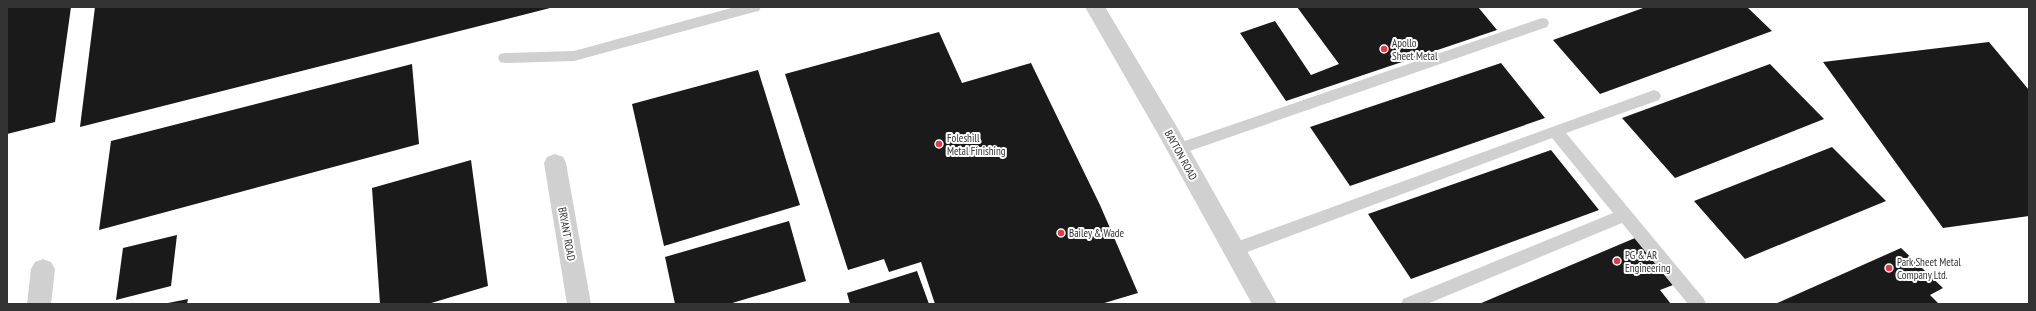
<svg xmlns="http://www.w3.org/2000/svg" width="2036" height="311" viewBox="0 0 2036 311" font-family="'PT Sans Narrow',sans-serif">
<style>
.building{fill:#1a1a1a}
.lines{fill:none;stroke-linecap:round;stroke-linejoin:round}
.service{fill:#d0d0d0;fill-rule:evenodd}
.minor{fill:#d0d0d0;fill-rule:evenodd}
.tertiary{fill:#d0d0d0;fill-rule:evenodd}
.poi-dot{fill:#e63946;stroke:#fff;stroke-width:1.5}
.labels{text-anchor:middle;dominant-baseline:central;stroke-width:4;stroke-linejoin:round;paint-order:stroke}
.poi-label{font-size:11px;fill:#333;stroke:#fff;text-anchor:start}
.street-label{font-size:11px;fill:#333;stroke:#fff}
</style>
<rect width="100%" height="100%" fill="#fff"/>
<path class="building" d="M7,7H71L55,122L7,134Z
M95,7H550V8L80,127Z
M1297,7H1478L1497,30L1286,101L1240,33L1275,21L1311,75L1339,64Z
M1646,7H1747L1772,31L1600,94L1553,40Z
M939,32L962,83L1031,63L1100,205L1138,293L1101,304H935L921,262L889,272L884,259L848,270L785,74Z
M1989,42L2029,90V216L1943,228L1823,62Z
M1501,63L1545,118L1350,186L1310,127Z
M412,64L419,144L99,230L111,141Z
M1770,64L1824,119L1675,178L1622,118Z
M758,70L800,205L664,246L632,104Z
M1832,147L1886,201L1745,259L1694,201Z
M1551,150L1599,210L1411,279L1368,214Z
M471,160L488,286L428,304H380L372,188Z
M789,221L806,281L729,304H675L665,257Z
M177,235L171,286L116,300L123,248Z
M1635,238L1673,285L1660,290L1671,304H1479Z
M1901,248L1943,288L1930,295L1939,304H1775Z
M917,271L929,304H850L847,293Z
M188,299L187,304H169L168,303Z"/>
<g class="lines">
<path class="service" d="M735,7H761L759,11L754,12L574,61L505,63L500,62L498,58L500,54L505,53L574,51Z
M1542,18L1547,19L1549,23L1547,27L1178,155L1173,153L1171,149L1173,145Z
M1654,90L1659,92L1661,96L1659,100L1566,133L1704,299L1706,304H1688L1622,223L1427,304H1401L1403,299L1613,213L1552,138L1234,257L1228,255L1226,250L1228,245Z"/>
<path class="minor" d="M555,154L563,157L566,163L591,304H567L544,163L547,157Z
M43,259L51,262L55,269L51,304H27L31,269L35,262Z"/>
<path class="tertiary" d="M1085,7H1105L1174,122L1277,304H1252L1158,134Z"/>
</g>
<g class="poi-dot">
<circle cx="1384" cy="49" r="4"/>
<circle cx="939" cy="144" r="4"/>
<circle cx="1061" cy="233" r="4"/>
<circle cx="1617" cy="261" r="4"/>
<circle cx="1889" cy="268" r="4"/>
</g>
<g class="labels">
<g class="poi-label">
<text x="1392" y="43">Apollo<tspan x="1392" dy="13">Sheet Metal</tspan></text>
<text x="947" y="138">Foleshill<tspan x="947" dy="13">Metal Finishing</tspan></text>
<text x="1069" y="233">Bailey &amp; Wade</text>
<text x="1625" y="255">PG &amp; AR<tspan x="1625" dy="13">Engineering</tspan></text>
<text x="1897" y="262">Park Sheet Metal<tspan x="1897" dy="13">Company Ltd.</tspan></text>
</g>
<g class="street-label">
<text transform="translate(1181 155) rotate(61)">BAYTON ROAD</text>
<text transform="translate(567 234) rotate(80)">BRYANT ROAD</text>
</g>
</g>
<rect width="2036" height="311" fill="none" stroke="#333333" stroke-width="16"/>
</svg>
